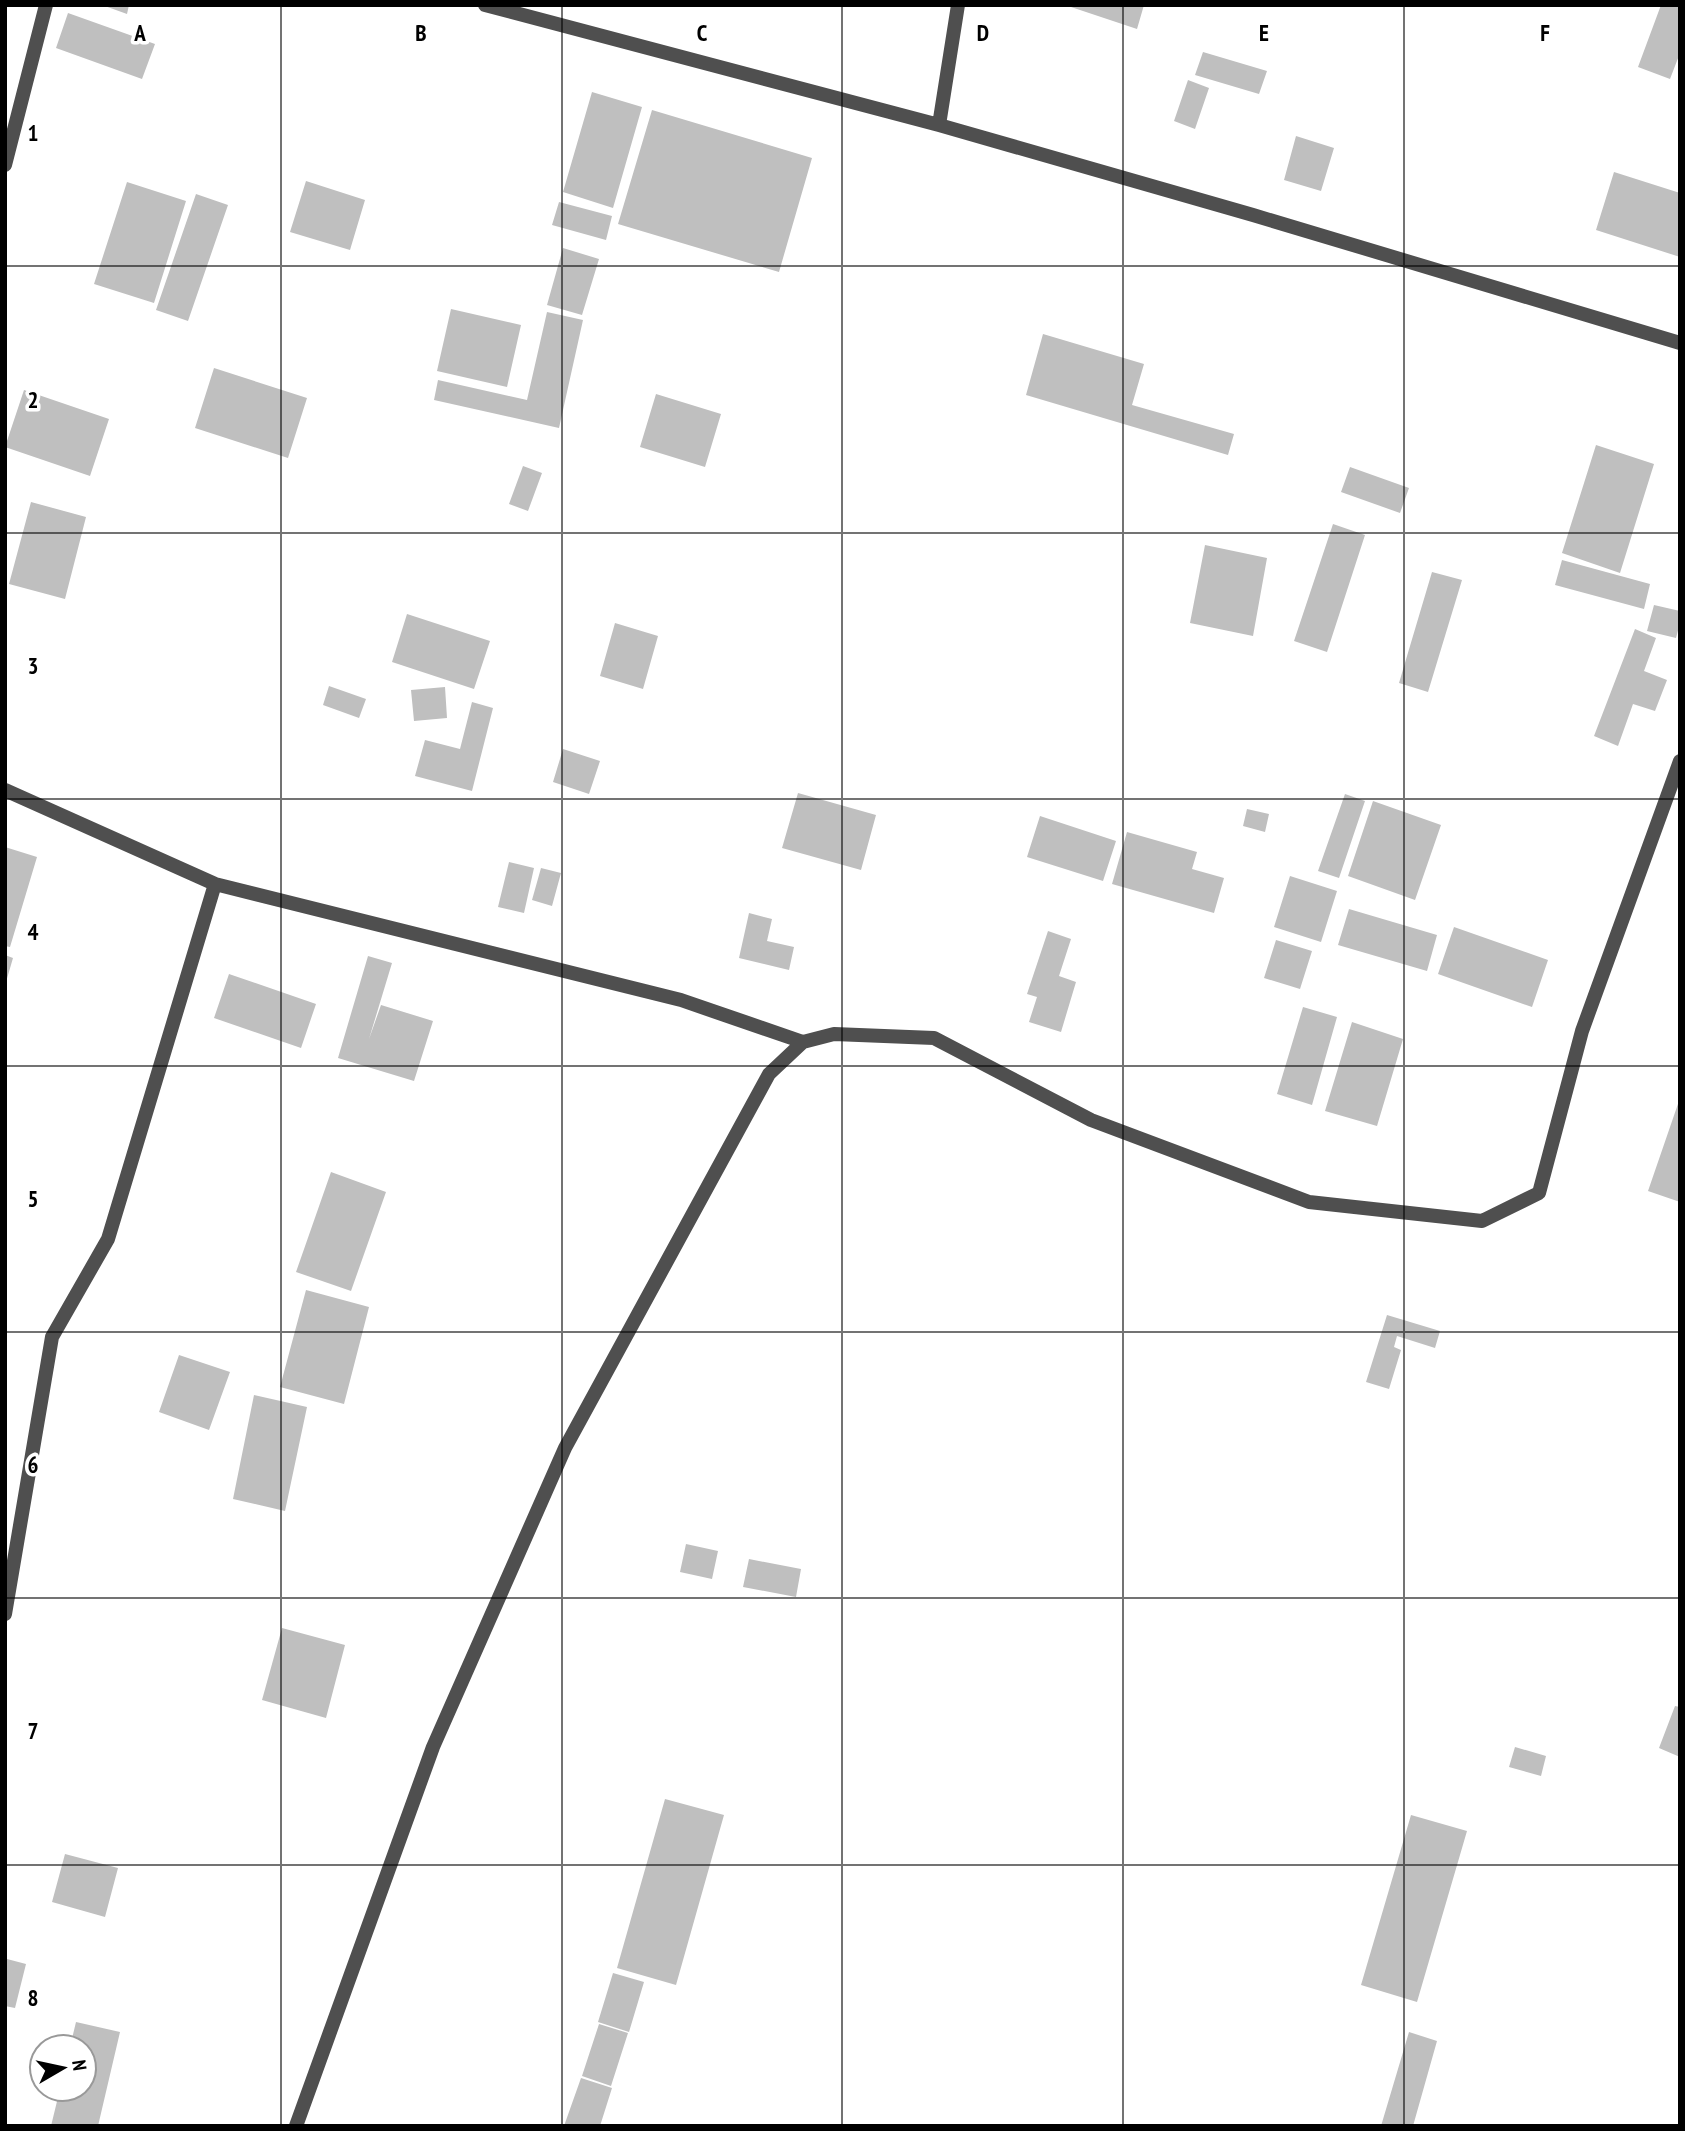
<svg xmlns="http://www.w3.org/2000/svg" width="1685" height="2131" viewBox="0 0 1685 2131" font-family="'PT Sans Narrow',sans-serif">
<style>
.building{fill:#bfbfbf}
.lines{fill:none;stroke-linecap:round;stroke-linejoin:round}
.street{stroke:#4f4f4f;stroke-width:14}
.grid{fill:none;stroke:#000;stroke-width:2;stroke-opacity:0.55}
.grid-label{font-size:23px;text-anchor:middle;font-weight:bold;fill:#000;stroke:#fff;stroke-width:7;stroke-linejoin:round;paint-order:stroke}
</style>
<rect width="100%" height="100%" fill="#fff"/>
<path class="building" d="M102,5H129L127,14Z
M1065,5H1144L1137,29Z
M1661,5H1680V53L1670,79L1638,67Z
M68,13L155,44L142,79L56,48Z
M1203,52L1267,71L1259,94L1195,75Z
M1188,80L1209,88L1195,129L1174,121Z
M592,92L642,107L613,208L563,192Z
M652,110L812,158L779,272L618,224Z
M1296,136L1334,148L1321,191L1284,180Z
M1614,172L1680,193V257L1596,230Z
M306,181L365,200L350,250L290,232Z
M127,182L186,201L154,303L94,284Z
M196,194L228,205L188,321L156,310Z
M559,202L612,216L606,240L552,225Z
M563,248L599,259L582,315L547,305Z
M451,309L521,325L507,387L437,371Z
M547,312L583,320L559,428L434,400L438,380L527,400Z
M1043,334L1144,364L1132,405L1234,434L1228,455L1026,395Z
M214,368L307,398L288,458L195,428Z
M24,390L109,419L90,476L5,447Z
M656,394L721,414L705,467L640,447Z
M1596,445L1654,464L1620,573L1562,553Z
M523,466L542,473L528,511L509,504Z
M1350,467L1409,488L1400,513L1341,492Z
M31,502L86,517L65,599L9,584Z
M1333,524L1365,535L1327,652L1294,641Z
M1205,545L1267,558L1253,636L1190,623Z
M1562,560L1650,584L1644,609L1555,585Z
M1432,572L1462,580L1428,692L1399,683Z
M1654,605L1680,611V623L1676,638L1647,631Z
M407,614L490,641L474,689L392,662Z
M615,623L658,636L643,689L600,676Z
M1635,629L1656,638L1644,671L1667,680L1655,711L1633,704L1618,746L1594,736Z
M329,686L366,699L359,718L323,705Z
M445,687L447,718L414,721L411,690Z
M472,702L493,708L472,791L415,776L425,740L460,749Z
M563,749L600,761L589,794L553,782Z
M798,793L876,815L861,870L782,848Z
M1345,794L1365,801L1339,878L1318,871Z
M1373,801L1441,825L1415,900L1348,876Z
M1247,809L1269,814L1265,832L1243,826Z
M1040,816L1116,841L1103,881L1027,857Z
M1127,832L1197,852L1192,869L1224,878L1214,913L1112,884Z
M5,847L37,857L10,947L5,946Z
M509,862L534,868L524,913L498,907Z
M541,868L561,873L552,906L532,900Z
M1290,876L1337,891L1321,942L1274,927Z
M1349,909L1437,935L1427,971L1338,945Z
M749,913L772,919L767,941L794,947L789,970L739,958Z
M1454,927L1548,960L1532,1007L1438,974Z
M1048,931L1071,939L1059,976L1076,982L1061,1032L1029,1022L1037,997L1027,994Z
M1276,940L1312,951L1300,989L1264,978Z
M5,955L13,958L6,982H5Z
M368,956L392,963L369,1039L381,1005L433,1021L414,1081L338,1058Z
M229,974L316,1004L301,1048L214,1018Z
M1303,1007L1337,1017L1312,1105L1277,1094Z
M1352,1022L1403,1039L1377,1126L1325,1111Z
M1680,1098V1202L1648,1191Z
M331,1172L386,1192L351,1291L296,1272Z
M306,1290L369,1307L344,1404L280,1387Z
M1387,1315L1440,1331L1435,1348L1397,1336L1394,1347L1401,1350L1389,1389L1366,1382Z
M179,1355L230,1372L209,1430L159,1412Z
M254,1395L307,1407L285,1511L233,1499Z
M686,1544L718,1551L712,1579L680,1572Z
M749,1559L801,1569L796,1597L743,1587Z
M282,1628L345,1645L326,1718L262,1700Z
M1675,1706L1680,1707V1757L1659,1748Z
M1515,1747L1546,1756L1541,1776L1509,1767Z
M665,1799L724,1815L676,1985L617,1968Z
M1411,1815L1467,1831L1417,2002L1361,1985Z
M65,1854L118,1868L105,1917L52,1902Z
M7,1959L26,1964L15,2008L5,2006V1967Z
M613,1973L644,1982L629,2032L598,2022Z
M76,2022L120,2032L98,2126H51L60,2089H84V2047H70Z
M599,2024L628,2033L611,2086L582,2076Z
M1409,2032L1437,2041L1413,2126H1381Z
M581,2078L612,2088L600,2126H564Z"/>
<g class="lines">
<path class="street" d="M485,5L939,125L1253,215L1680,343
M939,125L958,5
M5,165L46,5
M5,790L215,884L681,1000L803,1042
M5,1614L52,1337L108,1239L215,884
M296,2126L433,1747L565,1448L769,1074L803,1042L834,1034L934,1038L1091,1120L1309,1202L1482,1221L1539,1193L1582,1031L1680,761"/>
</g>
<path class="grid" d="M281,5V2126M562,5V2126M842,5V2126M1123,5V2126M1404,5V2126M5,266H1680M5,533H1680M5,799H1680M5,1066H1680M5,1332H1680M5,1598H1680M5,1865H1680"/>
<g class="grid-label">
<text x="140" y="41">A</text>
<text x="421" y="41">B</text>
<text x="702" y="41">C</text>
<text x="983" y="41">D</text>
<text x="1264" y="41">E</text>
<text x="1545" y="41">F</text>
<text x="33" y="141">1</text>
<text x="33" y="408">2</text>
<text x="33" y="674">3</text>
<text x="33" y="940">4</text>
<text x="33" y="1207">5</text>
<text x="33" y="1473">6</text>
<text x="33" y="1739">7</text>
<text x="33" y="2006">8</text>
</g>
<rect width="1685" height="2131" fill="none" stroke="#000000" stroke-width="14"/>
<g transform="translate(63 2068) rotate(81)"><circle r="33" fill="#ffffff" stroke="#999999" stroke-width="2"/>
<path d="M0-5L12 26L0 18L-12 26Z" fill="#000000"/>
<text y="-10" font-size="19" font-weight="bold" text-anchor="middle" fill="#000000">N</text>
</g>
</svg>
